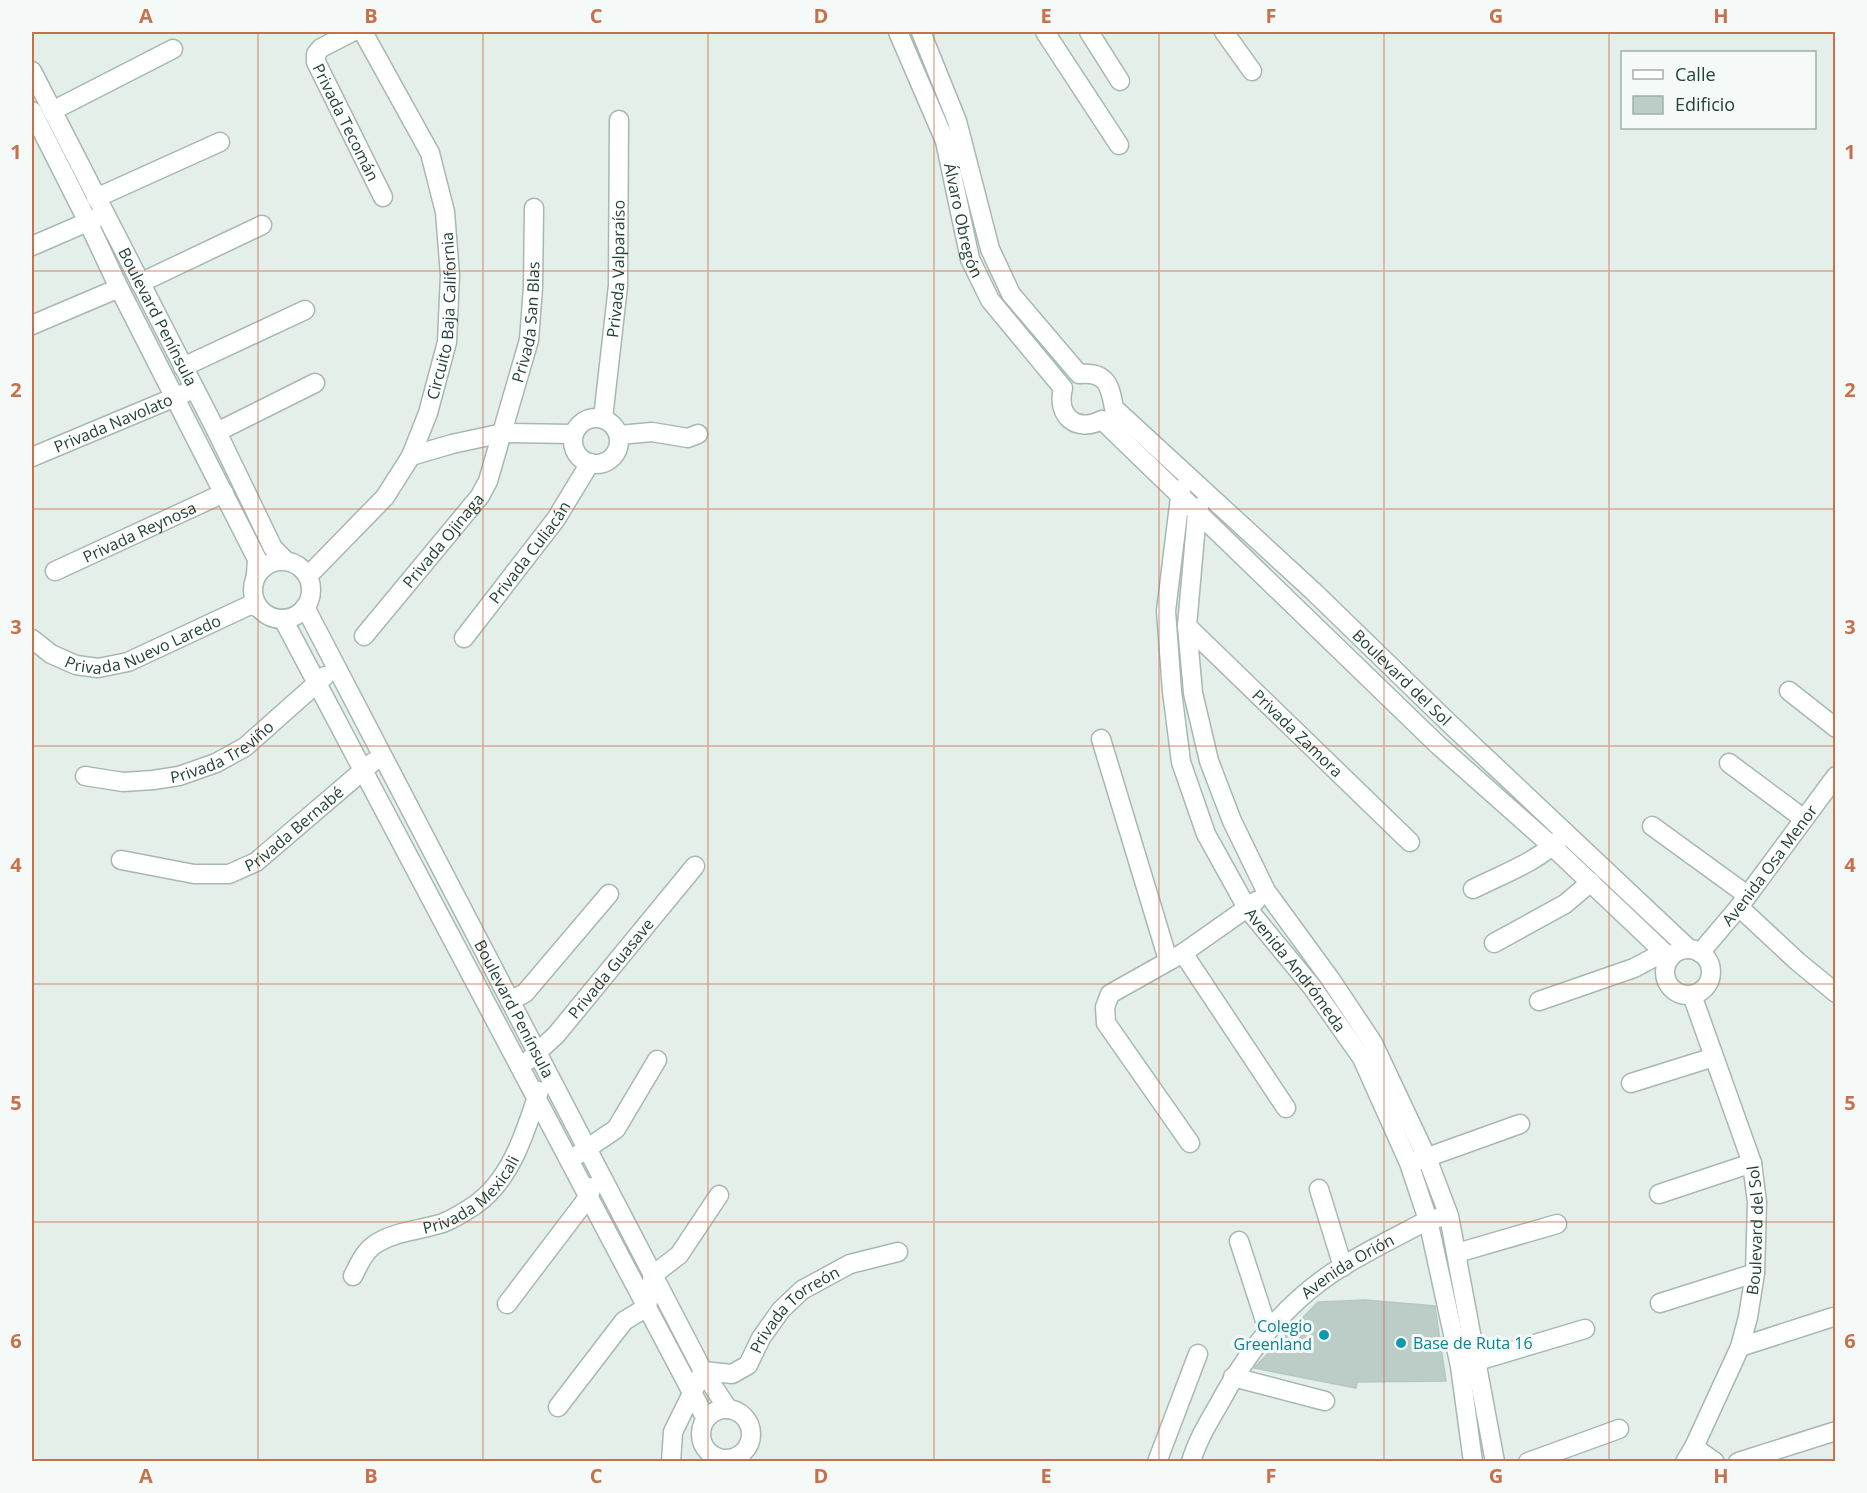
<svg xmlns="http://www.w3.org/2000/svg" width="1867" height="1493" viewBox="0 0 1867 1493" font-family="'Open Sans',sans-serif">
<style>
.building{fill:#bbcdc6;stroke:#b5c9c1;stroke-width:1.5}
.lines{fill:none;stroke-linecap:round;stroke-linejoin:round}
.street-casing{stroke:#a6b8b2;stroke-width:21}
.street{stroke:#fff;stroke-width:18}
.grid{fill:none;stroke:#c7714c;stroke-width:1.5;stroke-opacity:0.55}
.culture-dot{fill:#0f9aa8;stroke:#f5faf8;stroke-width:2}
.labels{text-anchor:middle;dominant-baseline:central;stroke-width:6;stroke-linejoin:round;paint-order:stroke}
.street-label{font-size:16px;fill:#21423a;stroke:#f5faf8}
.culture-label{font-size:16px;fill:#0d838f;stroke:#f5faf8;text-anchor:end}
.neatline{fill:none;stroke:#c7714c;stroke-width:2}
.grid-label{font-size:20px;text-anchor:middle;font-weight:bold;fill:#c7714c}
</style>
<rect width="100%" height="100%" fill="#e4efea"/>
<path class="building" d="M1365,1300L1435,1306L1446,1381L1357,1382L1356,1388L1254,1368L1318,1302Z"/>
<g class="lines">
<g class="street-casing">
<g id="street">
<path id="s1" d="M352,32L321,48L316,54V62L383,197"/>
<path id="s2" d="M898,32L945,141L970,259L990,300L1063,388C1056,416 1076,433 1102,420L1438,745L1552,846L1670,958"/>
<path id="s3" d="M921,32L957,121L990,249L1011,294L1079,374C1107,371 1110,386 1114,408L1313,591L1448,722L1689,949"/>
<path d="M1045,32L1119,145"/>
<path d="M1089,32L1120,81"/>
<path d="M1224,32L1252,71"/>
<path id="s4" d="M32,71L217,432L273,548L285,560"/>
<path d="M32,111L88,222L119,288L257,559L256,575"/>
<path d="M52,111L173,49"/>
<path d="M96,198L220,142"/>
<path d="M32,246L99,217"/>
<path d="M140,283L262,225"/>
<path d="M32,325L119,288"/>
<path d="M183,367L305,310"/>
<circle cx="596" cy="441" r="23"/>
<path id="s5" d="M603,418L618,286L619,120"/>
<path d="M217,432L315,383"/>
<path d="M619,435L652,432L688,438L698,434"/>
<path d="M411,456L452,444L503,433L573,434"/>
<path id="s6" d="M32,457L185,393"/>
<path id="s7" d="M1181,489L1166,611L1172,691L1181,762L1206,834L1247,908L1312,987L1362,1058L1409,1163L1428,1220L1460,1366L1473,1462"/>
<path d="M1199,507L1197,513L1187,626L1193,693L1209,761L1232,821L1266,891L1331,980L1373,1043L1427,1158L1449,1216L1495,1462"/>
<circle cx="282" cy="590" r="29"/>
<path id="s8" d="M55,571L224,493"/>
<path id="s9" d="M308,576L385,497L411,456L428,413L447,342L450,275L445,212L430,153L363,32"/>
<path id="s10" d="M305,607L703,1371L728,1409"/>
<path d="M283,619L706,1419"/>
<path id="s11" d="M1187,626L1410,842"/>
<path id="s12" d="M364,636L480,496L488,481L529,340L533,287L534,208"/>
<path id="s13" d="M464,638L556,519L590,463"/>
<path id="s14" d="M32,639L51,654L76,665L98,668L128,662L250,605L257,607"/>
<path d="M1789,691L1836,728"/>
<path d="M1101,739L1168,960"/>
<path d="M1729,763L1804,819"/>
<path id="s15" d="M85,776L123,782L153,780L179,776L216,763L245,747L325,676"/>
<path d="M1652,826L1747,895"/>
<path id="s16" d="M121,860L194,874H229L256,862L373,762"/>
<path d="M1473,889C1503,874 1537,862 1561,838"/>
<path d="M1739,907L1797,961L1836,993"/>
<path d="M1494,943L1565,904L1591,882"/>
<circle cx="1688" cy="972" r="23"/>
<path d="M1183,953L1286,1108"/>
<path id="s17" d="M1700,953L1739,907L1836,776"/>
<path d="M510,1001L525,993L609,894"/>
<path d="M1539,1001L1634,968L1664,952"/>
<path id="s18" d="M529,1060L556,1035L695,866"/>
<path d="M1631,1083L1714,1057"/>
<path d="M1190,1143L1106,1023L1105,1007L1110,994L1183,953L1247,908L1256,901"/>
<path d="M579,1154L616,1129L657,1060"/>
<path d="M1417,1161L1520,1124"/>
<path d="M1319,1189L1343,1267"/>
<path d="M1659,1194L1752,1163"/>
<path d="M1239,1241L1268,1330"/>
<path d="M1457,1253L1557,1224"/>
<path id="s19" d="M353,1276C359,1264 365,1250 377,1243C397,1231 421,1230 443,1223C453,1219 466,1211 475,1205C512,1179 525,1132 539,1091"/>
<path d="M1660,1303L1755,1273"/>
<path d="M507,1304L589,1196L592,1187"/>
<path d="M1740,1347L1833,1317"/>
<path d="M1464,1365L1585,1329"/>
<path d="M1233,1377L1325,1401"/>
<path d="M558,1407L624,1321L647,1307L653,1275L679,1255L719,1195"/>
<circle cx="726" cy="1434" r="25"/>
<path d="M1694,1447L1715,1462"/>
<path id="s20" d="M671,1462L673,1432L703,1371L732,1374L748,1365L761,1338L781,1310L802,1290L850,1264L898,1252"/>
<path d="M1157,1462L1198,1354"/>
<path id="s21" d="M1191,1462C1197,1441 1208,1423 1219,1404C1249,1348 1289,1299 1343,1266C1371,1249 1400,1235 1428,1220L1438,1218"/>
<path d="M1528,1462L1619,1429"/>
<path id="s22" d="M1685,1462L1694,1447L1740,1347L1748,1317L1755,1273L1757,1202L1752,1163L1692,995"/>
<path d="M1738,1462L1836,1431"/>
</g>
</g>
<use href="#street" class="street"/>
</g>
<path class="grid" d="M258,32V1462M483,32V1462M708,32V1462M934,32V1462M1159,32V1462M1384,32V1462M1609,32V1462M32,271H1836M32,509H1836M32,746H1836M32,984H1836M32,1222H1836"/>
<g class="culture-dot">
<circle cx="1324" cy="1335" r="6"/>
<circle cx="1401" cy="1343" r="6"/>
</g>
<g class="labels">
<g class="street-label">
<text stroke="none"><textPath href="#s1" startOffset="118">Privada Tecomán</textPath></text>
<text stroke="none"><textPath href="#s2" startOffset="200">Álvaro Obregón</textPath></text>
<text stroke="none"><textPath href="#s5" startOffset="150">Privada Valparaíso</textPath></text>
<text stroke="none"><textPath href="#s9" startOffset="304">Circuito Baja California</textPath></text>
<text stroke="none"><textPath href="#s4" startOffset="276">Boulevard Península</textPath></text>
<text stroke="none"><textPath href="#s12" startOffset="363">Privada San Blas</textPath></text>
<text stroke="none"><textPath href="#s6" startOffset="88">Privada Navolato</textPath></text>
<text stroke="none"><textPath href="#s8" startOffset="93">Privada Reynosa</textPath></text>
<text stroke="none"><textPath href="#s12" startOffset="124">Privada Ojinaga</textPath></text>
<text stroke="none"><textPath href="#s13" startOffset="108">Privada Culiacán</textPath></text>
<text stroke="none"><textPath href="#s14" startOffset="123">Privada Nuevo Laredo</textPath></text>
<text stroke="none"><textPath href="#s3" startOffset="834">Boulevard del Sol</textPath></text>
<text stroke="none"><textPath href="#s11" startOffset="154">Privada Zamora</textPath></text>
<text stroke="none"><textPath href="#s15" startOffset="144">Privada Treviño</textPath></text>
<text stroke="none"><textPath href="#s16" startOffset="189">Privada Bernabé</textPath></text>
<text stroke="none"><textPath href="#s17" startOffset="112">Avenida Osa Menor</textPath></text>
<text stroke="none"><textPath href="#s18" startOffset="123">Privada Guasave</textPath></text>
<text stroke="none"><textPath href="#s7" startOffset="514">Avenida Andrómeda</textPath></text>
<text stroke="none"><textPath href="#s10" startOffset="453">Boulevard Península</textPath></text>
<text stroke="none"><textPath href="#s19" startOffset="150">Privada Mexicali</textPath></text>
<text stroke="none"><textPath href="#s22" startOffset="246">Boulevard del Sol</textPath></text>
<text stroke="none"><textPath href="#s21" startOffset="256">Avenida Orión</textPath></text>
<text stroke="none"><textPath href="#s20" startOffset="220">Privada Torreón</textPath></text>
</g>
<g class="culture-label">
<text x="1312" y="1326">Colegio<tspan x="1312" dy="18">Greenland</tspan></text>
<text x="1413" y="1343" text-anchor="start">Base de Ruta 16</text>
</g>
</g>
<rect width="1867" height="1493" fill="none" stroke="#f5faf8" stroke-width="66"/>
<rect x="1621" y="51" width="195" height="78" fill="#f5faf8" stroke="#a0b0ac" stroke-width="1.5"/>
<rect x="1633" y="70" width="30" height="9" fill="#ffffff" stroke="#a0b0ac" stroke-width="1.5"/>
<text x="1675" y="81" font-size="18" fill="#21423a">Calle</text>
<rect x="1633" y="96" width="30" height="18" fill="#bbcdc6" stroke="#a0b0ac" stroke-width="1.5"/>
<text x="1675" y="111" font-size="18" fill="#21423a">Edificio</text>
<rect x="33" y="33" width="1801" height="1427" class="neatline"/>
<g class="grid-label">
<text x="146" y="23">A</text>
<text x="371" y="23">B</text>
<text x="596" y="23">C</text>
<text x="821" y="23">D</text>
<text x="1046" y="23">E</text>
<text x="1271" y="23">F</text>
<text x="1496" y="23">G</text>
<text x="1721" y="23">H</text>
<text x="16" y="159">1</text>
<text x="1850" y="159">1</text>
<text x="16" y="397">2</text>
<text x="1850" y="397">2</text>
<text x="16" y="634">3</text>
<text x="1850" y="634">3</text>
<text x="16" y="872">4</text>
<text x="1850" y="872">4</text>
<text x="16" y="1110">5</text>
<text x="1850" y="1110">5</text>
<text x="16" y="1348">6</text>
<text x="1850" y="1348">6</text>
<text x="146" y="1483">A</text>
<text x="371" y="1483">B</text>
<text x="596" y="1483">C</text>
<text x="821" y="1483">D</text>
<text x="1046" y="1483">E</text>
<text x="1271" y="1483">F</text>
<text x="1496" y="1483">G</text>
<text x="1721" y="1483">H</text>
</g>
</svg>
